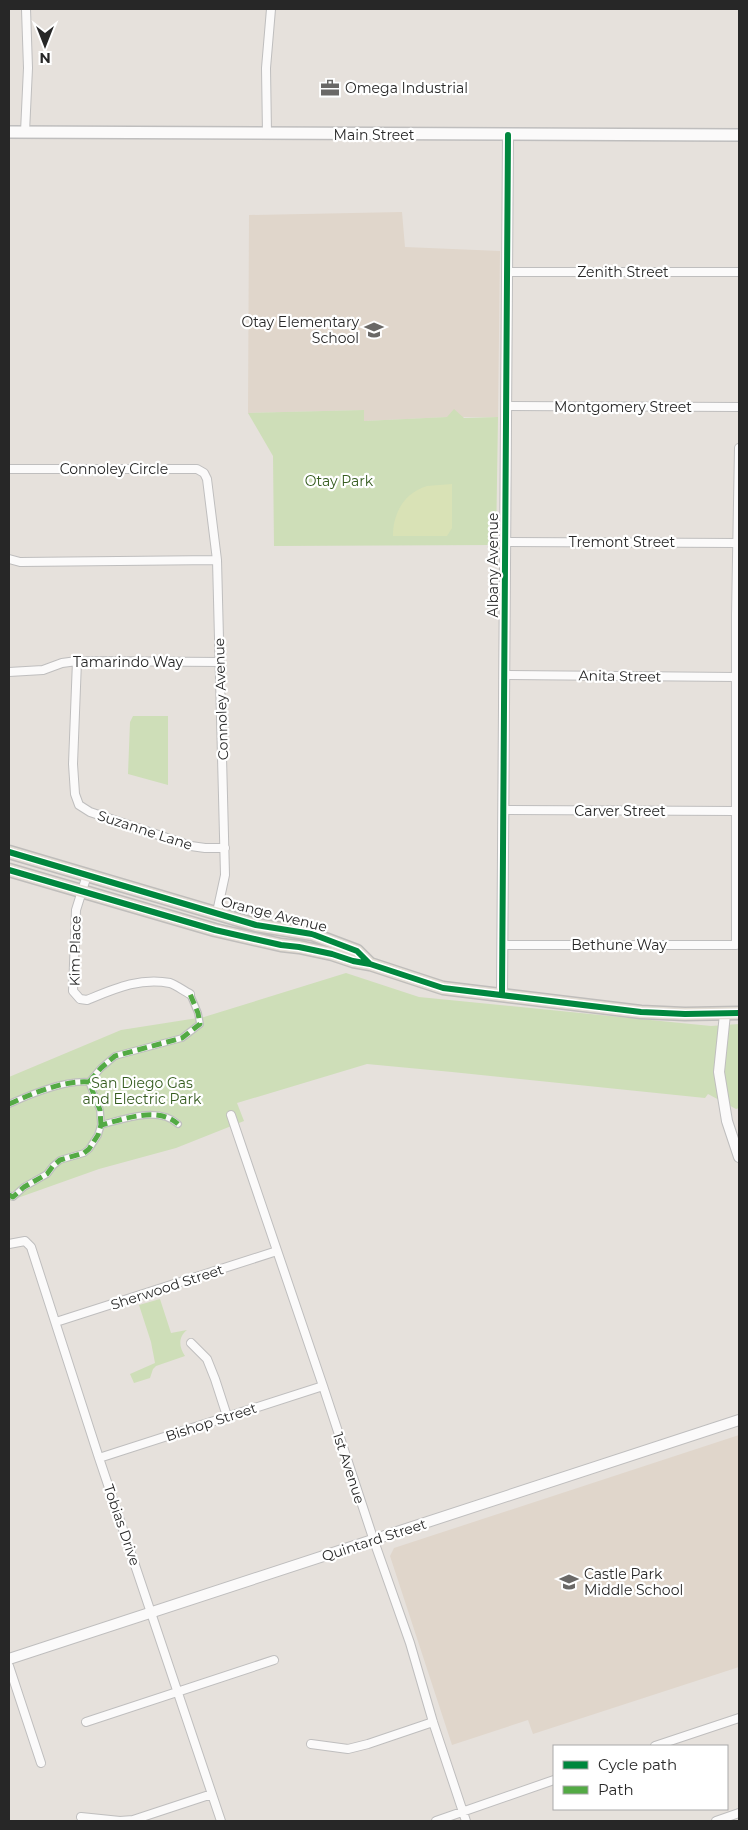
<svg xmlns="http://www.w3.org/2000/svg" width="748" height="1830" viewBox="0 0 748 1830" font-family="Montserrat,sans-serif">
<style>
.education{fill:#e0d6cb}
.green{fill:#cedeb8}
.pitch{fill:#d9e2b6}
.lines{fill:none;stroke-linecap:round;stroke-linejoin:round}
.pedestrian-casing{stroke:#bfbebe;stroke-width:8}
.minor-casing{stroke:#bfbebe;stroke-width:10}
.tertiary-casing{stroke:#bfbebe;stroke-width:12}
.secondary-casing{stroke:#bfbebe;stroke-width:14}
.primary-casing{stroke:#bfbdbb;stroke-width:15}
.pedestrian{stroke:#fbfafa;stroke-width:5.5}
.minor{stroke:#fbfafa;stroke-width:8}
.tertiary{stroke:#fbfafa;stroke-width:10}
.secondary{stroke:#fbfafa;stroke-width:11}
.primary{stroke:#e3ddd4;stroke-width:12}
.quiet{stroke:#53aa44;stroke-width:5;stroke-dasharray:10 5;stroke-linecap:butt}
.cycleway-casing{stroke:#fff;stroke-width:9}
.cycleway{stroke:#00873e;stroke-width:6}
.labels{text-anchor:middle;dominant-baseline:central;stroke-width:4.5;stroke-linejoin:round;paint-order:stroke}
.poi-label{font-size:14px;fill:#272727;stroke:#fff;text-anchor:start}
.street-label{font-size:14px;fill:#272727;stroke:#fff}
.park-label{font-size:14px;fill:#355c1f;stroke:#fff}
</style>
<rect width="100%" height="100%" fill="#e6e1dc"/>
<path class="education" d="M402,212L405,247L500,251L498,417H447L364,421V410L248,413L249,215Z
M739,1435V1667L533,1734L528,1720L452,1745L390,1556L394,1548Z"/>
<path class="green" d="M454,409L464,418L498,417L496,545L274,546L273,456L248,413L364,410V421L447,417Z
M133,716H168V785L128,774L130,722Z
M346,973L419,997L711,1026L739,1024V1108L736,1109L708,1094L705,1098L452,1072L367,1064L237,1103L244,1121L176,1148L99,1169L9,1201V1077L121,1030L204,1017Z
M160,1299L171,1333L187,1330C179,1336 178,1346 185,1356L156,1366L153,1369L150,1378L134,1383L130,1374L155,1363L151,1342L139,1305Z"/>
<path class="pitch" d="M452,484V528L447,536H393C393,513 404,493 427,486C435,485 444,485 452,484Z"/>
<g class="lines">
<g class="pedestrian-casing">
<path id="pedestrian" d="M89,1082L101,1068L115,1056L182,1038L200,1024L198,1013L190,994
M9,1104C31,1094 64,1080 89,1082L100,1110L101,1125
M9,1195L13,1197L24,1187L47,1174L53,1166L60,1160L84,1153L89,1149L98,1135L101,1125C124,1119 158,1106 178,1124"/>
</g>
<g class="minor-casing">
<path id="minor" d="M25,132L28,68L26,9
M267,134L266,68L271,9
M507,272H739
M506,406L739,407
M9,469H197L204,473L207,479L217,560L225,875L217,912
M506,542L739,543
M9,559L20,562L217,560
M77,661L73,764L75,794L79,805L90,812L191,846L205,848H225
M9,672L43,670L62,663L77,661L220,662
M504,675L736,677
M503,810L736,811
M87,875L76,910L73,991L80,999L87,1000C114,989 140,977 170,983C176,985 184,991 190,994
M503,945H736V615L739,448
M231,1115L323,1386L374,1541L410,1643L433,1722L466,1821
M9,1244L25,1241L31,1247L99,1458L221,1821
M56,1322L277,1251
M191,1343L207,1359L215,1379L227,1416
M99,1458L323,1386
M9,1666L41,1763
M86,1722L274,1660
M311,1744L348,1749L368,1744L433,1722
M655,1746L739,1718
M81,1817L120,1821L133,1820L212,1794
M436,1821L554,1780
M716,1821L739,1813"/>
</g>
<g class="tertiary-casing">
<path id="tertiary" d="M502,995L508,135
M725,1014L719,1072L727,1121L739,1157
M9,1659L739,1420"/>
</g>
<g class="secondary-casing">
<path id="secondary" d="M9,132L739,135"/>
</g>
<g class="primary-casing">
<path id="primary" d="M9,852L256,925L312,934L357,951L370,964L443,988L641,1012L685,1014L739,1013
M9,870L215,930L281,945L299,947L332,954L353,961L370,964"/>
</g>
<use href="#pedestrian" class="pedestrian"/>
<use href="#minor" class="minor"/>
<use href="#tertiary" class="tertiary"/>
<use href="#secondary" class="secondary"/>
<use href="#primary" class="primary"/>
<path class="quiet" d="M89,1082L101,1068L115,1056L182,1038L200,1024L198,1013L190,994
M9,1104C31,1094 64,1080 89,1082L100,1110L101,1125
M9,1195L13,1197L24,1187L47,1174L53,1166L60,1160L84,1153L89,1149L98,1135L101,1125C124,1119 158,1106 178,1124"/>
<g class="cycleway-casing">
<path id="cycleway" d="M9,852L256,925L312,934L357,951L370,964L443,988L641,1012L685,1014L739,1013
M9,870L215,930L281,945L299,947L332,954L353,961L370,964
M502,995L508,135"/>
</g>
<use href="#cycleway" class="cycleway"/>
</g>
<defs>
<g id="office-bare" transform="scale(1.5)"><path d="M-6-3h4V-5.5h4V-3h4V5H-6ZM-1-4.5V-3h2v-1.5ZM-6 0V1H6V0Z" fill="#6a6866" stroke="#fff" stroke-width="2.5" paint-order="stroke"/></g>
<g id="school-bare" transform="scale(1.5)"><path d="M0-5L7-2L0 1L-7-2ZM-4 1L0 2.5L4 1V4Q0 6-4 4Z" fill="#6a6866" stroke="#fff" stroke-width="2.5" paint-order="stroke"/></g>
</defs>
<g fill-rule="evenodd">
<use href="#office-bare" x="330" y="88"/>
<use href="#school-bare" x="374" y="330"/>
<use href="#school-bare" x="569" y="1582"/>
</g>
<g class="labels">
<g class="poi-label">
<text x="345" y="88">Omega Industrial</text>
<text x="359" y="322" text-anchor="end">Otay Elementary<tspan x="359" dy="16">School</tspan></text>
<text x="584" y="1574">Castle Park<tspan x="584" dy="16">Middle School</tspan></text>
</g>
<g class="street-label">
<text x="374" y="135">Main Street</text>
<text x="623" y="272">Zenith Street</text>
<text x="623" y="407">Montgomery Street</text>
<text x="114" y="469">Connoley Circle</text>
<text x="622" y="542">Tremont Street</text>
<text transform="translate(493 565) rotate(-90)">Albany Avenue</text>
<text x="128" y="662">Tamarindo Way</text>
<text transform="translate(620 676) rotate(1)">Anita Street</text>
<text transform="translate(221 699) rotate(-92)">Connoley Avenue</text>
<text x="620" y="811">Carver Street</text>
<text transform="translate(145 830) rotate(18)">Suzanne Lane</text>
<text transform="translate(274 914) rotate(14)">Orange Avenue</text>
<text x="619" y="945">Bethune Way</text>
<text transform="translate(75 951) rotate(-89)">Kim Place</text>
<text transform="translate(167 1287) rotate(-18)">Sherwood Street</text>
<text transform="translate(211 1422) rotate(-18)">Bishop Street</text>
<text transform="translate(349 1468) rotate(72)">1st Avenue</text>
<text transform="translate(122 1525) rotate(71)">Tobias Drive</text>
<text transform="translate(374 1540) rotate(-18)">Quintard Street</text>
</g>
<g class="park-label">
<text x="339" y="481">Otay Park</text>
<text x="142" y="1083">San Diego Gas<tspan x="142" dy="16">and Electric Park</tspan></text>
</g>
</g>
<rect width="748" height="1830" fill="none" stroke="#272727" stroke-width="20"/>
<rect x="553" y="1745" width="175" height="65" fill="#ffffff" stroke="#a9a9a9"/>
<rect x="563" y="1761" width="25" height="8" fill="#00873e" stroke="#a9a9a9"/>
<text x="598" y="1770" font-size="15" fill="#272727">Cycle path</text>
<rect x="563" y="1786" width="25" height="8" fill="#53aa44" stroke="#a9a9a9"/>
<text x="598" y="1795" font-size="15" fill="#272727">Path</text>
<g transform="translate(45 45) rotate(180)" stroke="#ffffff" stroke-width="4" paint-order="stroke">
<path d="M0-4L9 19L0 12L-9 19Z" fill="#272727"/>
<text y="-8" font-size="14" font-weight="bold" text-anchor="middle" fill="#272727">N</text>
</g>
</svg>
